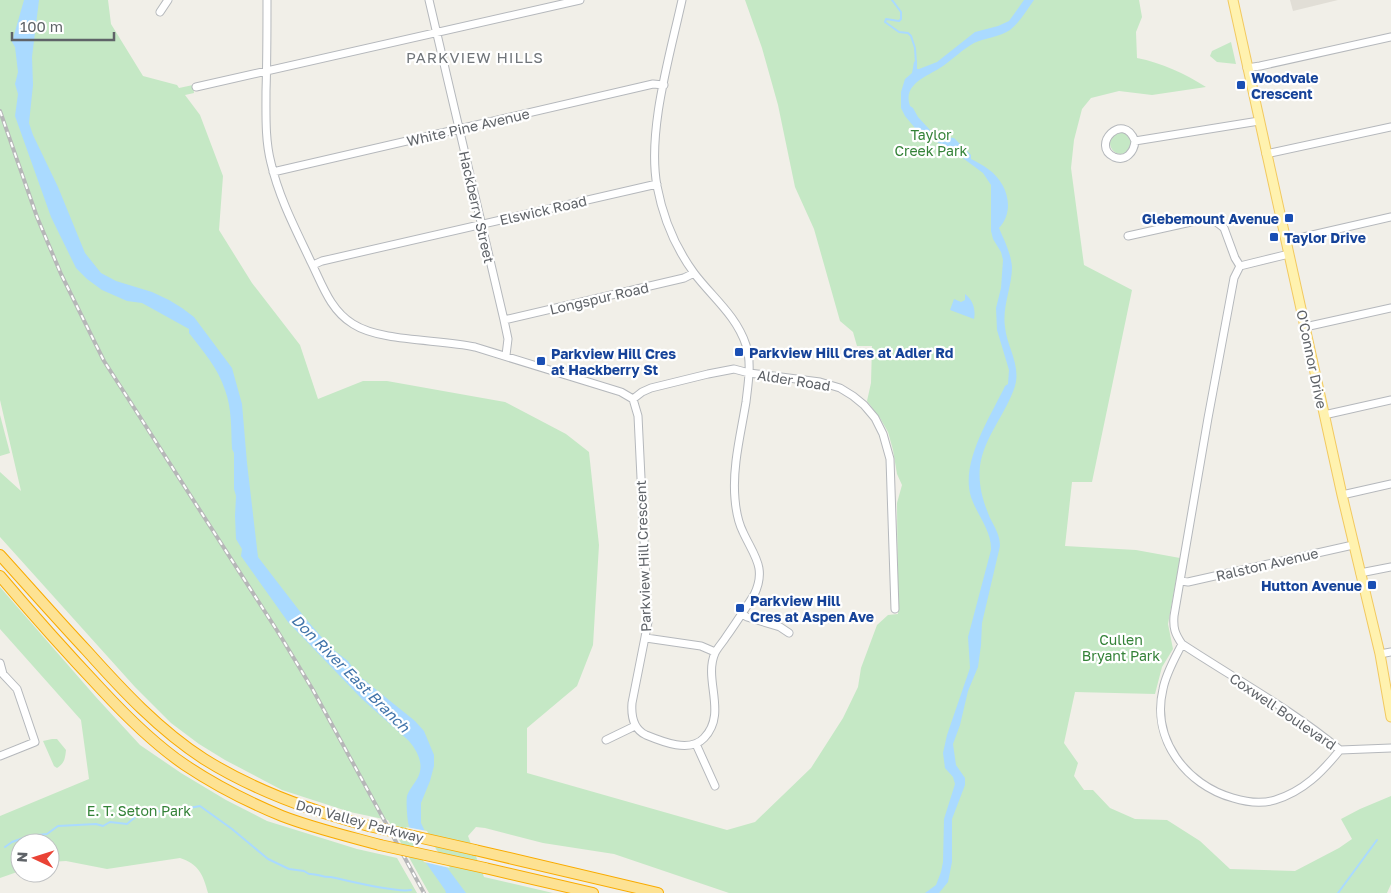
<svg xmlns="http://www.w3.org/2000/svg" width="1391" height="893" viewBox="0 0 1391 893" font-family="'Golos Text',sans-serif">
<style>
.education{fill:#e1ded6}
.green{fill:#c5e8c5}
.water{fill:#aadaff}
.pier{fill:#f1efe8}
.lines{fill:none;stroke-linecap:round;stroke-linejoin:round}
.stream{stroke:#aadaff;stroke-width:2}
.minor-casing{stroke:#b5b8bc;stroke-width:9}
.major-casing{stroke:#f2c960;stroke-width:11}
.highway-casing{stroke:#f9ab00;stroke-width:12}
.minor{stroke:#fff;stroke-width:7}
.major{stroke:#fff2af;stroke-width:9}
.highway{stroke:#fde293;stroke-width:10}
.rail-casing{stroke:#b6b7b8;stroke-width:4}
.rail{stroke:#fff;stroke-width:2;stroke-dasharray:5.5;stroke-linecap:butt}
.highway-bridge-casing{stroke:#f9ab00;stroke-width:12;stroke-linecap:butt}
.highway-bridge{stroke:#fde293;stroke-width:10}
.transit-dot{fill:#1a4fb4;stroke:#fff;stroke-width:2}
.labels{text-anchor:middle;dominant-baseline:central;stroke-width:4.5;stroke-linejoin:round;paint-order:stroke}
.transit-label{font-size:14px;font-weight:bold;fill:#164399;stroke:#fff;text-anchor:start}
.street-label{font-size:14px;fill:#5f6368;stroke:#fff}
.park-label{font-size:14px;fill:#348238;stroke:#fff}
.neighbourhood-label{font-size:15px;letter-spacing:1px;fill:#70757a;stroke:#fff}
.water-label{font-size:15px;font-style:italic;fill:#4174aa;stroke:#fff}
</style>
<rect width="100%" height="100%" fill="#f1efe8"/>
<path class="education" d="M1290,0H1338L1293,11Z"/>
<path class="green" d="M0,0H108L111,24L143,76L177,85L179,88L193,85L194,93L185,95L200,115L223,176L219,230L252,283L300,345L318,399L363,381H387L505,402L566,434L589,452L599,545L593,645L577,686L527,728V773L727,830L755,822L811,768L843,718L858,687L861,668L877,625L888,615L898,614L897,503L902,485L897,474L893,450L888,432L880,418L867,401L871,383L872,346H857L853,332L840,321L814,229L795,187L778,105L762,48L745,0H1139L1142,17L1136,32L1137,58C1162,63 1184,73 1206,87L1152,95L1119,91L1091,98L1082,109L1074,140L1071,168L1084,265L1132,290L1092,482H1072L1065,546L1136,550L1180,558L1168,624L1173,649L1162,667L1155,694L1075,692L1064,743L1078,763L1074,776L1084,790H1093L1110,808L1135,819L1167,820L1200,841L1230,869L1295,871L1339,848L1352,839L1341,819L1360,809L1391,796V884L1387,893H729L614,854L543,843L485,828L476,827L468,836L484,877L553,893H429L388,820L350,812L282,790L225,760L199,744L171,723L135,687L0,537V472L21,491L0,400Z
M1231,42L1236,64L1217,62L1210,56L1212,51Z
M1110 143a11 11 0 1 1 22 0a11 11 0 1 1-22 0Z
M0,415L10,453L0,456Z
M0,587L95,696L140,745L181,773L226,800L267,821L357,849L397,858L417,893H208C203,875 199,864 180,858L107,869L66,861L50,862V843H20V871L0,878V816L89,779L81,720L0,629Z
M52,739H57L66,750C65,758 65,763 57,768L54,766L43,741Z"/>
<path class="water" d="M24,0H39L32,57L33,85L29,123L33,135L58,187L85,253L101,273L116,281L152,292L169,300L182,308L194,317L232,368L242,404L247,463L258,557L305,618L331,648L348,661L358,675L415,721L424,731L434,755V766L430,781L421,803V823L434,850L466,893H446L445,890C432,870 414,850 409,826C407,820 406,801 407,796C409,790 414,784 417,779C425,765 418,752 409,741L362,699L288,622L241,556L242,549L236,539L235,516L236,496L234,489V453L232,449C231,430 232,408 225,390C218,368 203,351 189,333V329L142,303L127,301L102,290L87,279L76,268L51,217L15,116L18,94L15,84L18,72L15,47L12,42Z
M1024,0H1034C1027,10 1020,22 1010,30C1000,37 985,38 974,43C963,49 953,59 943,66C929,76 902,83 910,106L913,108L918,117L930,130L944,137L954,138L971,155V159C977,162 983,165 988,169C1007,182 1016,210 999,228C1004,240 1011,253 1012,267C1012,287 1002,306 1005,327C1007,347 1021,365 1015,386C1006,414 984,437 980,466C978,485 983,501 990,518C995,528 1000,535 1000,546L982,623L981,645L978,667L968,691L960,725L953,744L956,765L965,778V785L952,819V862L948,882L939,893H925L936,885L941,872L943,862L944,819L955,784L953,777L945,768L943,753L947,735L970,668L968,637L991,550C992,531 977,515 971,497C960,462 991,416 1005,386L1008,384L1009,370L997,330L996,308L1001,288L1003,260L1001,252L993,239L991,231V185L983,173L956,153L923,134L915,128L905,116L901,108V92L905,79L912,73L914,62L917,60V69H919L937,62L975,32L998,26L1009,21Z
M965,294C973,300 976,310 974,319L950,310L954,299L961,302L965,300Z"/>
<path class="pier" d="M406,827L427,831L436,849L450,868L424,862L414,846Z"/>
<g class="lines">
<path class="stream" d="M892,0L901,12V19L899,21L886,19L885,22L899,32L908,33L911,36L915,48L916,64
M5,847L12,842L29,836L47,834L58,826L96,824L103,826L110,822L127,824L141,812L173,811L200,806L232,829L268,859L289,869L304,871L309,874C317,873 323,878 331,877C348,881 396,893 411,890
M1338,893L1377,840"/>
<g class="minor-casing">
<path id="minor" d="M267,0C267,30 267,61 266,91C266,115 265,140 271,163C279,198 296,230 311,262C322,284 330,310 353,324C381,342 440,339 475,347L621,392L633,399L638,416L648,622L632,703C631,716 633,729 646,735C663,742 690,753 704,738C728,713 703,680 715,653C718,647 723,642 726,637C736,623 745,609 754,595C767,568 754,556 743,532C738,522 736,511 735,499C732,467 741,433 746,402C748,384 752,363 746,345C736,315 712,297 694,273C675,247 663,218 657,186C647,131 670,55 682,0
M429,0L504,320L508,339L506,355
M160,12L168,0
M1247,68L1260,66L1391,37
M196,87L580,0
M1135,141C1134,152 1126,162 1114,157C1090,146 1123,110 1135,141L1259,121
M1266,154L1391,127
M273,172L653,84L664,85
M1128,236L1200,220L1215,221L1224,228L1235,258L1240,266
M1286,241L1391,217
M1289,254L1240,266L1234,278L1208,418L1174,616C1173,628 1175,634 1182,644C1235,679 1291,709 1340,750L1391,748
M313,265L322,261L657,184
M504,320L684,278L694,273
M1305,327L1391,308
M633,399L642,392L651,388L708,374L734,369L749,373L820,382L840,388L853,396L864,405L875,418L883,434L890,459L895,609
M1324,415L1391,400
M1342,495L1391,484
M1360,573L1391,567
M1181,581L1188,582L1353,545
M742,614L747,617L780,627L789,633
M646,638L701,646L715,652
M1182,644C1175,658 1166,673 1163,689C1151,739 1186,785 1233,798C1246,802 1262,804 1275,800C1304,791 1322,772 1340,750
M1380,654L1391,652
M0,663L3,674L17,689L35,742L0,756
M606,740L635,726
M696,744L715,786"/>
</g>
<g class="major-casing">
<path id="major" d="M1233,0L1342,495L1380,654L1391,717"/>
</g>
<g class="highway-casing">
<path id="highway" d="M0,555C29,587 57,619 87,651C122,690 159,730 204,759C255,791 311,811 369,826
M0,576C33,615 66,652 101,689C126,716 154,744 185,765C215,785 248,802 282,816C313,828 347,836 380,845
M475,850L658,893
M485,868L593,893"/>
</g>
<use href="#minor" class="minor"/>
<use href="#major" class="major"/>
<use href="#highway" class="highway"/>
<g class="rail-casing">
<path id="rail" d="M0,111L37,217L61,274L104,361L278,632L313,690L424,893"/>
</g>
<use href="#rail" class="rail"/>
<g class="highway-bridge-casing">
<path id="highway-bridge" d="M369,826L475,850
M380,845L485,868"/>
</g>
<use href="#highway-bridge" class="highway-bridge"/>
</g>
<g class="transit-dot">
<rect x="1236" y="80" width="10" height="10" rx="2.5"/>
<rect x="1284" y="213" width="10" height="10" rx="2.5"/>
<rect x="1269" y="232" width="10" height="10" rx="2.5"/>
<rect x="734" y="347" width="10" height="10" rx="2.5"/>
<rect x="536" y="356" width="10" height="10" rx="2.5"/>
<rect x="1367" y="580" width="10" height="10" rx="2.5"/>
<rect x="735" y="603" width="10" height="10" rx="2.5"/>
</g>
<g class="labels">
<g class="transit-label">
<text x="1251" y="77">Woodvale<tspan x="1251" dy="16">Crescent</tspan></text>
<text x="1279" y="218" text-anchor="end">Glebemount Avenue</text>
<text x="1284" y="237">Taylor Drive</text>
<text x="749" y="352">Parkview Hill Cres at Adler Rd</text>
<text x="551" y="353">Parkview Hill Cres<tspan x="551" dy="16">at Hackberry St</tspan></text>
<text x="1362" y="585" text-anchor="end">Hutton Avenue</text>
<text x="750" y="600">Parkview Hill<tspan x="750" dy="16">Cres at Aspen Ave</tspan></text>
</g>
<g class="street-label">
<text transform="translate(468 127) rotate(-13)">White Pine Avenue</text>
<text transform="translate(477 207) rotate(77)">Hackberry Street</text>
<text transform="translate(543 210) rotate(-13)">Elswick Road</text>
<text transform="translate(599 298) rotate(-13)">Longspur Road</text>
<text transform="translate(1312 359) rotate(78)">O'Connor Drive</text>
<text transform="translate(794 380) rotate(9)">Alder Road</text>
<text transform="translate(643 556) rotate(-92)">Parkview Hill Crescent</text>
<text transform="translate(1267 564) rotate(-13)">Ralston Avenue</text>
<text transform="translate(1283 711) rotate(34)">Coxwell Boulevard</text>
<text transform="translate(360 821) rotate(15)">Don Valley Parkway</text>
</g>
<g class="park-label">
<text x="931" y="134">Taylor<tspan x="931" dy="16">Creek Park</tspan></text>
<text x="1121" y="639">Cullen<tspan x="1121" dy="16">Bryant Park</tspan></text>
<text x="139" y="810">E. T. Seton Park</text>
</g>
<g class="neighbourhood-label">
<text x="475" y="57">PARKVIEW HILLS</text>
</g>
<g class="water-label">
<text transform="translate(351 673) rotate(45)">Don River East Branch</text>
</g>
</g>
<g transform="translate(35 858) rotate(274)"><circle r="24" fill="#ffffff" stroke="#bfc1c3"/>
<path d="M0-4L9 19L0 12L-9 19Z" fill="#ea4335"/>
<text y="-8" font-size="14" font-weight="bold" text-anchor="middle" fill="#5f6368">N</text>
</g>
<path d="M12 32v8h102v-8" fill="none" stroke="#5f6368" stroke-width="2.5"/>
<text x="20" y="32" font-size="15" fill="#5f6368" stroke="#ffffff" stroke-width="4" paint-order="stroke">100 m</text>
</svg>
